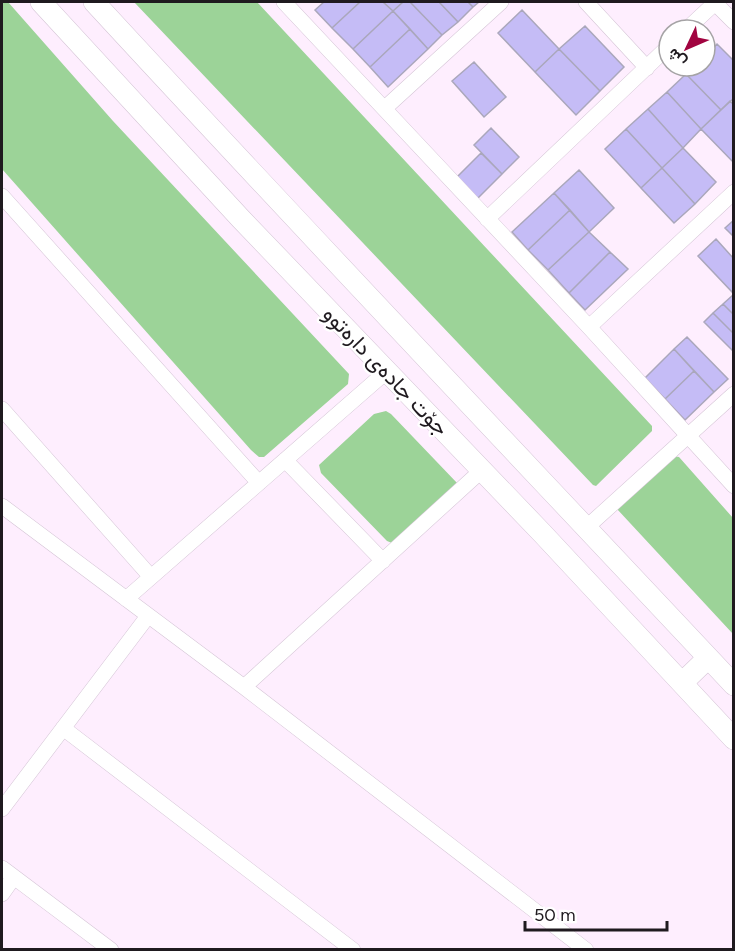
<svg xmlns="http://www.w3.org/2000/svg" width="735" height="951" viewBox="0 0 735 951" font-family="Figtree,Vazirmatn,sans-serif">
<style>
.green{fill:#9cd398}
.building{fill:#c5bcf6;stroke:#aaa7bb;stroke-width:1.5}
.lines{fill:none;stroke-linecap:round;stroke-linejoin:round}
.street-casing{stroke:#d5c5d6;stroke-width:16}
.secondary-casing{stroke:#d5c5d6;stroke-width:22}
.street{stroke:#fff;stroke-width:15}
.secondary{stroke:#fff;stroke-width:21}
.labels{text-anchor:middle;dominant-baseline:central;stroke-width:4.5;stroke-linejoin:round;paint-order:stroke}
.street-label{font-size:22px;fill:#1f1a1f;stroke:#fff}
</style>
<rect width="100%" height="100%" fill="#feeefe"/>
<path class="green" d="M2,2H8L113,121L349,374L348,384L264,457H259L251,450L2,169Z
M134,2H257L652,426V431L596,486L593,485Z
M386,411L391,414L458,484L392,543L387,541L321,473L319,465L374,414Z
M673,456L679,457L733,518V634L617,509Z"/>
<path class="building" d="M324,2H360L332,28L315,10Z
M360,2H383L393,11L353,49L332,28Z
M383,2H403L393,11Z
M403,2H410L442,35L428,49L393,11Z
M410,2H439L458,22L442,35Z
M439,2H468L473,7L458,22Z
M468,2H479L473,7Z
M522,10L559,49L535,72L498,33Z
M393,11L410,29L370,67L353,49Z
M585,26L624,67L600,91L559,49Z
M410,29L428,49L388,87L370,67Z
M717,44L734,61V98L721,110L686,74L694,66H705V56Z
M559,49L600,91L576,115L535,72Z
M474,62L506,97L484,117L452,81Z
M686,74L721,110L701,129L667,92Z
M667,92L701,129L683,148L648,109Z
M730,101L734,105V163L701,129Z
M648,109L683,148L662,168L626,129Z
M491,128L519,157L502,174L474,145Z
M626,129L662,168L641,188L605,149Z
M683,148L716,182L695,204L662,168Z
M481,153L502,174L477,199L456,178Z
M662,168L695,204L674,223L641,188Z
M579,170L614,208L589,232L554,193Z
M554,193L570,210L528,250L512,232Z
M570,210L589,232L548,270L528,250Z
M734,220V237L725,228Z
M589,232L610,252L569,293L548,270Z
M716,239L734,259V294L698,256Z
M610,252L628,269L585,310L569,293Z
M733,295L734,296V315L723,304Z
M723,304L734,315V334L713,313Z
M713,313L734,334V352L704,322Z
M687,337L728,379L714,392L674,349Z
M674,349L694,371L665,399L645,378Z
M694,371L714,392L685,420L665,399Z"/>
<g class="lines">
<g class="street-casing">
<path id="street" d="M284,2L589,327L734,486
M586,2L647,68
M686,30L715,3L734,22
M385,108L501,2
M2,196L259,483
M487,219L669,46
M589,327L734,192
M2,409L151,577
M285,460L383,561
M2,506L244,687L586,950
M587,527L734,394
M126,599L387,371
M244,687L481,471
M63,728L353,950
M2,809L148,616
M2,868L111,950
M2,894L14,877"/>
</g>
<g class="secondary-casing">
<path id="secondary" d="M41,2L241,219L542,533L734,739
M94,2C305,231 520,457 734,685
M682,683L708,658"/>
</g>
<use href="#street" class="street"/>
<use href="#secondary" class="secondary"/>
</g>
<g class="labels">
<g class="street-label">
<text transform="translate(386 371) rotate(46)">جۆت جادەی دارەتوو</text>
</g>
</g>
<rect width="735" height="951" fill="none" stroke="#1f1a1f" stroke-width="6"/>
<g transform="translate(687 48) rotate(226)"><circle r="28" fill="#ffffff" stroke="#a5a3a5" stroke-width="1.5"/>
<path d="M0-4.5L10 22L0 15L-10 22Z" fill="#a10440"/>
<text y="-9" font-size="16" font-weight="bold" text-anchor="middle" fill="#1f1a1f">ش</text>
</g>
<path d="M525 921v9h142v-9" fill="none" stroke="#1f1a1f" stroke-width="3"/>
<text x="534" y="921" font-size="18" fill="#1f1a1f" stroke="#ffffff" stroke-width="4.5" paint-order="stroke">50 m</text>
</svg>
